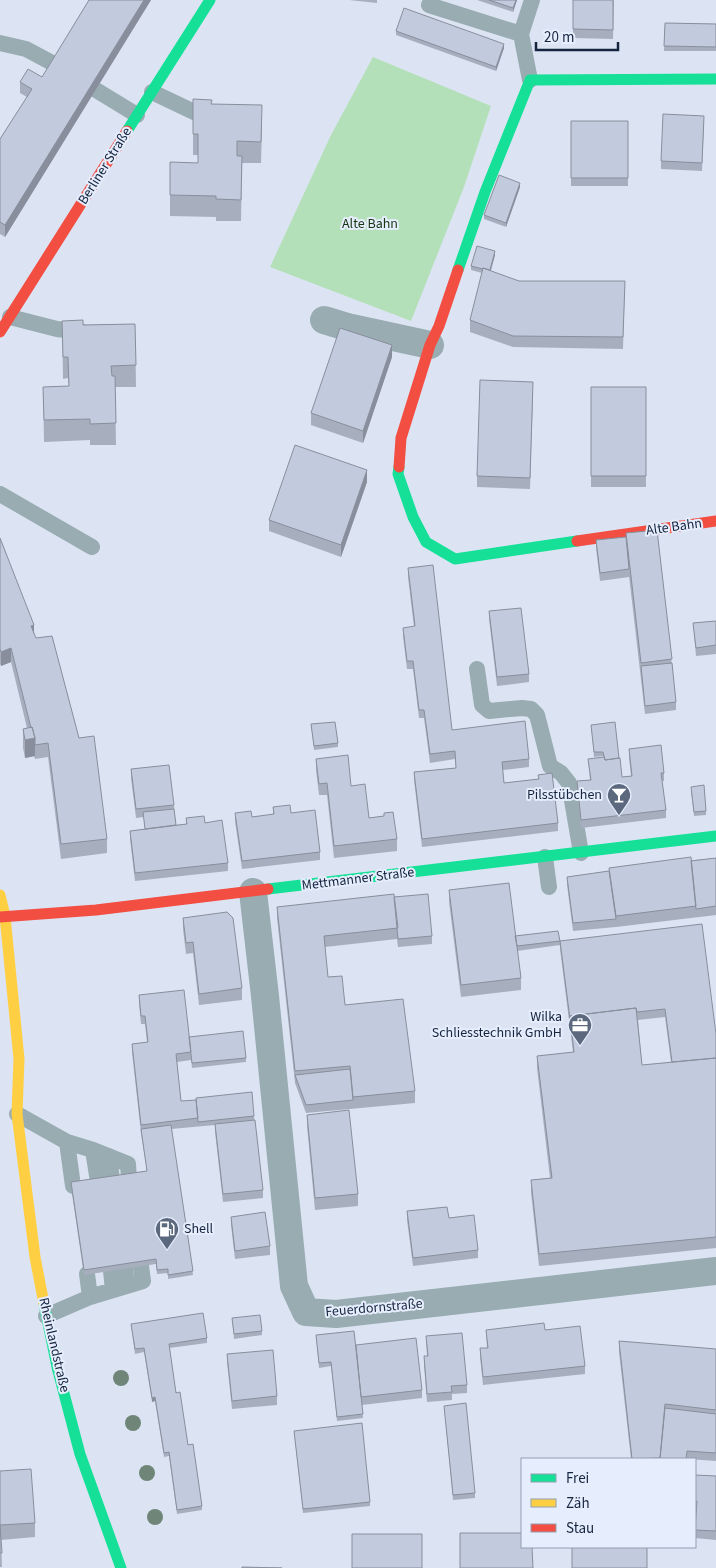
<svg xmlns="http://www.w3.org/2000/svg" width="716" height="1568" viewBox="0 0 716 1568" font-family="'Source Sans 3',sans-serif">
<style>
.green{fill:#b4e0b9}
.lines{fill:none;stroke-linecap:round;stroke-linejoin:round}
.lane{stroke:#98acb1;stroke-width:16}
.street{stroke:#98acb1;stroke-width:28}
.fast{stroke:#16e098;stroke-width:11}
.slow{stroke:#ffcf43;stroke-width:11}
.jam{stroke:#f24e42;stroke-width:11}
.tree{fill:#6f8577}
.wall{fill:#a7afbf;fill-rule:evenodd}
.shaded-wall{fill:#888e9b}
.building{fill:#c2cbde;stroke:#888e9b}
.labels{text-anchor:middle;dominant-baseline:central;stroke-width:4;stroke-linejoin:round;paint-order:stroke}
.street-label{font-size:14px;fill:#16253f;stroke:#e6eefd}
.park-label{font-size:14px;fill:#163711;stroke:#e6eefd}
.poi-label{font-size:14px;fill:#16253f;stroke:#e6eefd;text-anchor:end}
</style>
<rect width="100%" height="100%" fill="#dce4f4"/>
<path class="green" d="M373,57L491,106L464,187L411,321L270,267L331,135Z"/>
<g class="lines">
<path class="lane" d="M429,5L521,34
M0,43L26,49L56,65
M530,80L521,34L532,0
M96,90L137,115
M152,92L194,112L215,115
M10,317L57,329L83,332
M0,494L92,547
M477,669L482,705L489,711L522,708L531,709L537,715L550,766L561,773L569,783L581,853
M545,857L549,887
M17,1114L67,1142L93,1150L128,1164L129,1178
M67,1142L73,1186
M93,1150L98,1182
M109,1156L112,1180
M125,1268L127,1286
M111,1271L113,1290
M87,1274L90,1297
M46,1316L90,1297L143,1281L141,1266"/>
<path class="street" d="M324,320L347,327L430,345
M253,892L265,996L294,1286L306,1312L336,1314L716,1271"/>
<path class="fast" d="M127,131L210,0
M458,270L485,192L530,80L716,79
M399,467L398,474L413,517L426,542L455,559L577,541
M268,889L716,836
M44,1304L57,1367L80,1454L121,1568"/>
<path class="slow" d="M0,895L5,916L19,1059L17,1114L35,1257L44,1304"/>
<path class="jam" d="M0,332L127,131
M399,467L401,438L430,345L439,326L458,270
M577,541L716,521
M0,917L96,910L268,889"/>
</g>
<g class="tree">
<circle cx="121" cy="1378" r="8"/>
<circle cx="133" cy="1423" r="8"/>
<circle cx="147" cy="1473" r="8"/>
<circle cx="155" cy="1517" r="8"/>
</g>
<path class="wall" d="M89,0H151L5,237L0,234V139L27,97L20,93V82L42,77Z
M349,0H377V3Z
M477,0H517L513,12Z
M614,0L613,39L573,38V29Z
M665,23L716,24V51H664Z
M396,31L504,48L496,71L396,35Z
M212,104L262,126L261,163H242L241,221H216V217L170,216V162L198,163V155H193V134Z
M571,121H628V186H571Z
M704,124L702,171L661,169V161Z
M520,187L506,227L484,219V215Z
M495,255L491,271L519,281H625L623,349L513,347L470,332V320L482,273L471,270V266Z
M62,321L83,325L135,324L136,387H115L116,445H90V440L44,442L43,387L69,386L68,378L63,379Z
M392,357L363,443L311,425V413Z
M591,387H646V487H591Z
M533,394L530,489L477,487V476Z
M367,482L341,557L269,531V520Z
M657,530L676,702V710L645,714L629,576V577L600,581L596,548V540L626,537Z
M0,538L34,635L79,738L107,839V853L61,859L48,757L35,759L34,756L25,758L23,748V729L27,728L11,662L1,666L0,664Z
M408,568L452,730L529,759V767L503,770L504,783L538,779V775L558,823V831L422,847L414,780V772L456,768L455,759L430,763L424,718H419L413,669H407L403,636V628L414,627L408,577Z
M489,611L529,674V682L497,686L489,619Z
M716,621V654L696,656L693,623Z
M311,724L338,743V747L314,750Z
M591,725L622,777L631,776L629,757V749L664,773V781H662L666,810V818L581,828L577,789V781L590,780L588,759L603,757V756L594,757Z
M316,759L369,818L384,816V813L397,839V851L334,858L327,795H319L316,770Z
M131,769L174,805L176,825L186,824V818L205,823L228,863V871L135,881L130,839V831L145,829L144,817L136,818L131,778Z
M691,791L706,811V815L694,816Z
M273,807L291,813L320,852V860L242,869L235,821V813L252,817L273,814Z
M716,858V915L616,927L573,931L567,885V877L609,871V868Z
M449,890L515,936L560,941V945L517,951L521,978V990L461,997L449,902Z
M394,897L432,936V944L398,947L397,939L325,947L328,977L345,1005L415,1091V1103L306,1113L295,1083L277,918V907Z
M183,918L242,988V1000L199,1005L193,953L186,954L183,929Z
M560,941L716,1034V1248L539,1266L531,1192V1180L550,1178L537,1068V1056L573,1052L560,949ZM665,1017L671,1062L642,1065L638,1020Z
M139,995L189,1037L246,1058V1062L192,1068L191,1058V1060L177,1062L181,1101L254,1116L263,1190V1198L223,1202L215,1132V1125L171,1129L193,1275L168,1279V1273L157,1274L156,1264L84,1275L71,1187V1182L147,1171L141,1133L132,1052V1044L147,1042L145,1024H141L139,1003Z
M307,1115L358,1194V1206L315,1210L307,1126Z
M407,1211L449,1218L478,1250V1258L413,1266L407,1220Z
M231,1217L270,1246V1255L235,1259L231,1225Z
M232,1318L262,1331V1335L234,1339Z
M131,1324L207,1338V1343L169,1348L176,1393L202,1506V1510L177,1514L169,1456L164,1457L155,1401L152,1402L144,1352L135,1354Z
M486,1330H545L585,1366V1374L483,1385L480,1357V1348H487Z
M316,1335L422,1390V1398L362,1405L363,1418L337,1421L331,1366L319,1368Z
M426,1336L467,1385V1393L452,1394V1400L427,1402L424,1365V1356H427Z
M619,1341L716,1349V1461L687,1459H631L619,1352Z
M227,1354L277,1396V1405L232,1409L227,1362Z
M444,1406L475,1493V1498L453,1500Z
M294,1431L370,1502V1506L303,1513Z
M0,1471L35,1523V1537L1,1540L2,1567H0Z
M695,1475L716,1476V1540L695,1538L696,1509H695Z"/>
<path class="shaded-wall" d="M144,0H151L5,237V225Z
M516,0H517L513,12V8Z
M504,44V48L496,71V67Z
M520,183V187L506,227V223Z
M495,251V255L489,275V271Z
M392,345V357L363,443V431Z
M367,470V482L341,557V545Z
M34,625V639L31,626Z
M11,648V662L1,666V652Z
M35,738V756L25,758V740Z
M155,1397V1401L152,1402V1398Z"/>
<path class="building" d="M89,0H144L5,225L0,222V139L32,89L20,82L28,69L42,77Z
M489,0H516L513,8Z
M573,0H613V30L573,29Z
M404,8L504,44L496,67L396,31Z
M665,23L716,24V47L664,46Z
M193,99L212,100L211,104L262,105L261,142L237,141V156H242L241,200L216,199V196L170,195V162L198,163V134H193Z
M663,114L704,116L702,163L661,161Z
M571,121H628V178H571Z
M499,175L520,183L506,223L484,215Z
M477,246L495,251L490,270L483,268V269L471,266Z
M483,268L519,281H625L623,337L513,336L470,320Z
M83,320V325L135,324L136,365L111,366L112,376H115L116,423L90,424V419L44,420L43,387L69,386L68,357H63L62,321Z
M340,328L392,345L363,431L311,413Z
M480,380L533,382L530,478L477,476Z
M591,387H646V476H591Z
M295,445L367,470L341,545L269,520Z
M657,530L672,659L641,663L626,533Z
M626,537L629,569L600,573L596,540Z
M0,538L34,625L31,626L36,638L52,636L79,738L94,736L107,839L61,844L48,743L35,745V738L32,727L31,728L11,648L1,652L0,649Z
M433,565L452,730L525,721L529,759L502,762L504,783L539,779L538,775L552,773L558,823L422,839L414,772L456,768L455,751L430,754L424,710H419L413,661H407L403,628L415,626L408,568Z
M521,608L529,674L497,677L489,611Z
M716,621V645L696,648L693,623Z
M672,663L676,702L645,706L641,666Z
M335,722L338,743L314,746L311,724Z
M615,722L619,758L605,760L603,752H594L591,725Z
M32,727L35,738L25,740L23,729Z
M661,745L664,773H661L666,810L581,820L577,781L591,780L588,759L604,757L605,760L620,758L622,777L632,776L629,749Z
M348,755L351,786L365,784L369,818L384,816V813L393,812L397,839L334,846L327,783L319,784L316,759Z
M169,765L174,805L136,809L131,769Z
M704,785L706,811L694,812L691,787Z
M290,805L291,813L315,810L320,852L242,861L235,813L251,811L252,817L274,814L273,807Z
M174,809L176,825L145,829L143,812Z
M204,816L205,823L222,820L228,863L135,873L130,831L187,824L186,818Z
M691,857L696,906L616,916L609,868Z
M716,858V906L696,909L691,861Z
M609,871L616,919L573,923L567,877Z
M509,883L521,978L461,985L449,890Z
M394,894L398,928L324,936L328,977L342,976L345,1005L403,999L415,1091L353,1097L350,1066L295,1071L277,907Z
M428,894L432,936L398,939L394,897Z
M227,912L233,918L242,988L199,994L193,942L186,943L183,918Z
M702,924L716,1034V1058L672,1062L665,1009L637,1012L636,1008L570,1016V1019L560,941Z
M558,931L560,941L517,946L515,936Z
M184,990L191,1052L176,1054L181,1101L196,1100L198,1118L141,1125L132,1044L148,1042L145,1016H141L139,995Z
M636,1008L642,1065L716,1058V1237L539,1254L531,1180L552,1178L537,1056L574,1052L570,1016Z
M243,1031L246,1058L192,1063L189,1037Z
M350,1069L353,1100L306,1105L295,1075Z
M252,1092L254,1116L198,1122L196,1098Z
M349,1110L358,1194L315,1198L307,1115Z
M255,1120L263,1190L223,1194L215,1124Z
M171,1125L193,1271L168,1275V1269L157,1270L156,1259L84,1270L71,1182L147,1171L141,1129Z
M447,1207L449,1218L474,1215L478,1250L413,1258L407,1211Z
M265,1212L270,1246L235,1251L231,1217Z
M203,1313L207,1338L169,1344L176,1393L180,1392L188,1445L193,1444L202,1506L177,1510L169,1452L164,1453L155,1397L152,1398L144,1348L135,1349L131,1324Z
M260,1315L262,1331L234,1334L232,1318Z
M544,1323L545,1330L580,1326L585,1366L483,1377L480,1348H488L486,1330Z
M354,1331L363,1414L337,1417L331,1362L319,1363L316,1335Z
M462,1333L467,1385L451,1386L452,1392L427,1394L424,1356H428L426,1336Z
M416,1338L422,1390L361,1397L356,1345Z
M619,1341L716,1349V1410L665,1404L660,1458L632,1459Z
M273,1350L277,1396L232,1401L227,1354Z
M466,1403L475,1493L453,1495L444,1406Z
M665,1408L716,1414V1453L687,1451L686,1459H660Z
M362,1423L370,1502L303,1509L294,1431Z
M31,1469L35,1523L0,1525L2,1553H0V1471Z
M695,1475L716,1476V1531L695,1530L697,1501H695Z
M460,1533H522V1547H532L533,1568H460Z
M352,1534H422V1568H352Z
M572,1547H647V1568H572Z
M242,1567L282,1568H242Z"/>
<defs>
<g id="bar-pin" transform="scale(1.25)"><path d="M0 17L-7.5 6A9.5 9.5 0 1 1 7.5 6Z" fill="#5b687e" stroke="#e6eefd"/><path d="M-6-5H6L.8 .8V4.5H3.5V6h-7V4.5H-.8V.8Z" fill="#fff"/></g>
<g id="office-pin" transform="scale(1.25)"><path d="M0 17L-7.5 6A9.5 9.5 0 1 1 7.5 6Z" fill="#5b687e" stroke="#e6eefd"/><path d="M-6-3h4V-5.5h4V-3h4V5H-6ZM-1-4.5V-3h2v-1.5ZM-6 0V1H6V0Z" fill="#fff"/></g>
<g id="fuel-pin" transform="scale(1.25)"><path d="M0 17L-7.5 6A9.5 9.5 0 1 1 7.5 6Z" fill="#5b687e" stroke="#e6eefd"/><path d="M-5.5-6h7V0h2V4h1.3V-2.5L3-4.5l.8-.8L6-3V5H2.5V1h-1V6h-7ZM-4.2-4.7v3.2H.2V-4.7Z" fill="#fff"/></g>
</defs>
<g fill-rule="evenodd">
<use href="#bar-pin" x="619" y="795"/>
<use href="#office-pin" x="580" y="1025"/>
<use href="#fuel-pin" x="167" y="1229"/>
</g>
<g class="labels">
<g class="street-label">
<text transform="translate(105 166) rotate(-58)">Berliner Straße</text>
<text transform="translate(674 527) rotate(-8)">Alte Bahn</text>
<text transform="translate(358 879) rotate(-7)">Mettmanner Straße</text>
<text transform="translate(374 1308) rotate(-5)">Feuerdornstraße</text>
<text transform="translate(54 1345) rotate(77)">Rheinlandstraße</text>
</g>
<g class="park-label">
<text x="370" y="224">Alte Bahn</text>
</g>
<g class="poi-label">
<text x="602" y="795">Pilsstübchen</text>
<text x="562" y="1017">Wilka<tspan x="562" dy="16">Schliesstechnik GmbH</tspan></text>
<text x="184" y="1229" text-anchor="start">Shell</text>
</g>
</g>
<rect x="521" y="1458" width="175" height="90" fill="#e6eefd" stroke="#939eb1"/>
<rect x="531" y="1474" width="25" height="8" fill="#16e098" stroke="#939eb1"/>
<text x="566" y="1483" font-size="15" fill="#16253f">Frei</text>
<rect x="531" y="1499" width="25" height="8" fill="#ffcf43" stroke="#939eb1"/>
<text x="566" y="1508" font-size="15" fill="#16253f">Zäh</text>
<rect x="531" y="1524" width="25" height="8" fill="#f24e42" stroke="#939eb1"/>
<text x="566" y="1533" font-size="15" fill="#16253f">Stau</text>
<path d="M536 42v8h82v-8" fill="none" stroke="#16253f" stroke-width="2.5"/>
<text x="544" y="42" font-size="15" fill="#16253f" stroke="#e6eefd" stroke-width="4" paint-order="stroke">20 m</text>
</svg>
